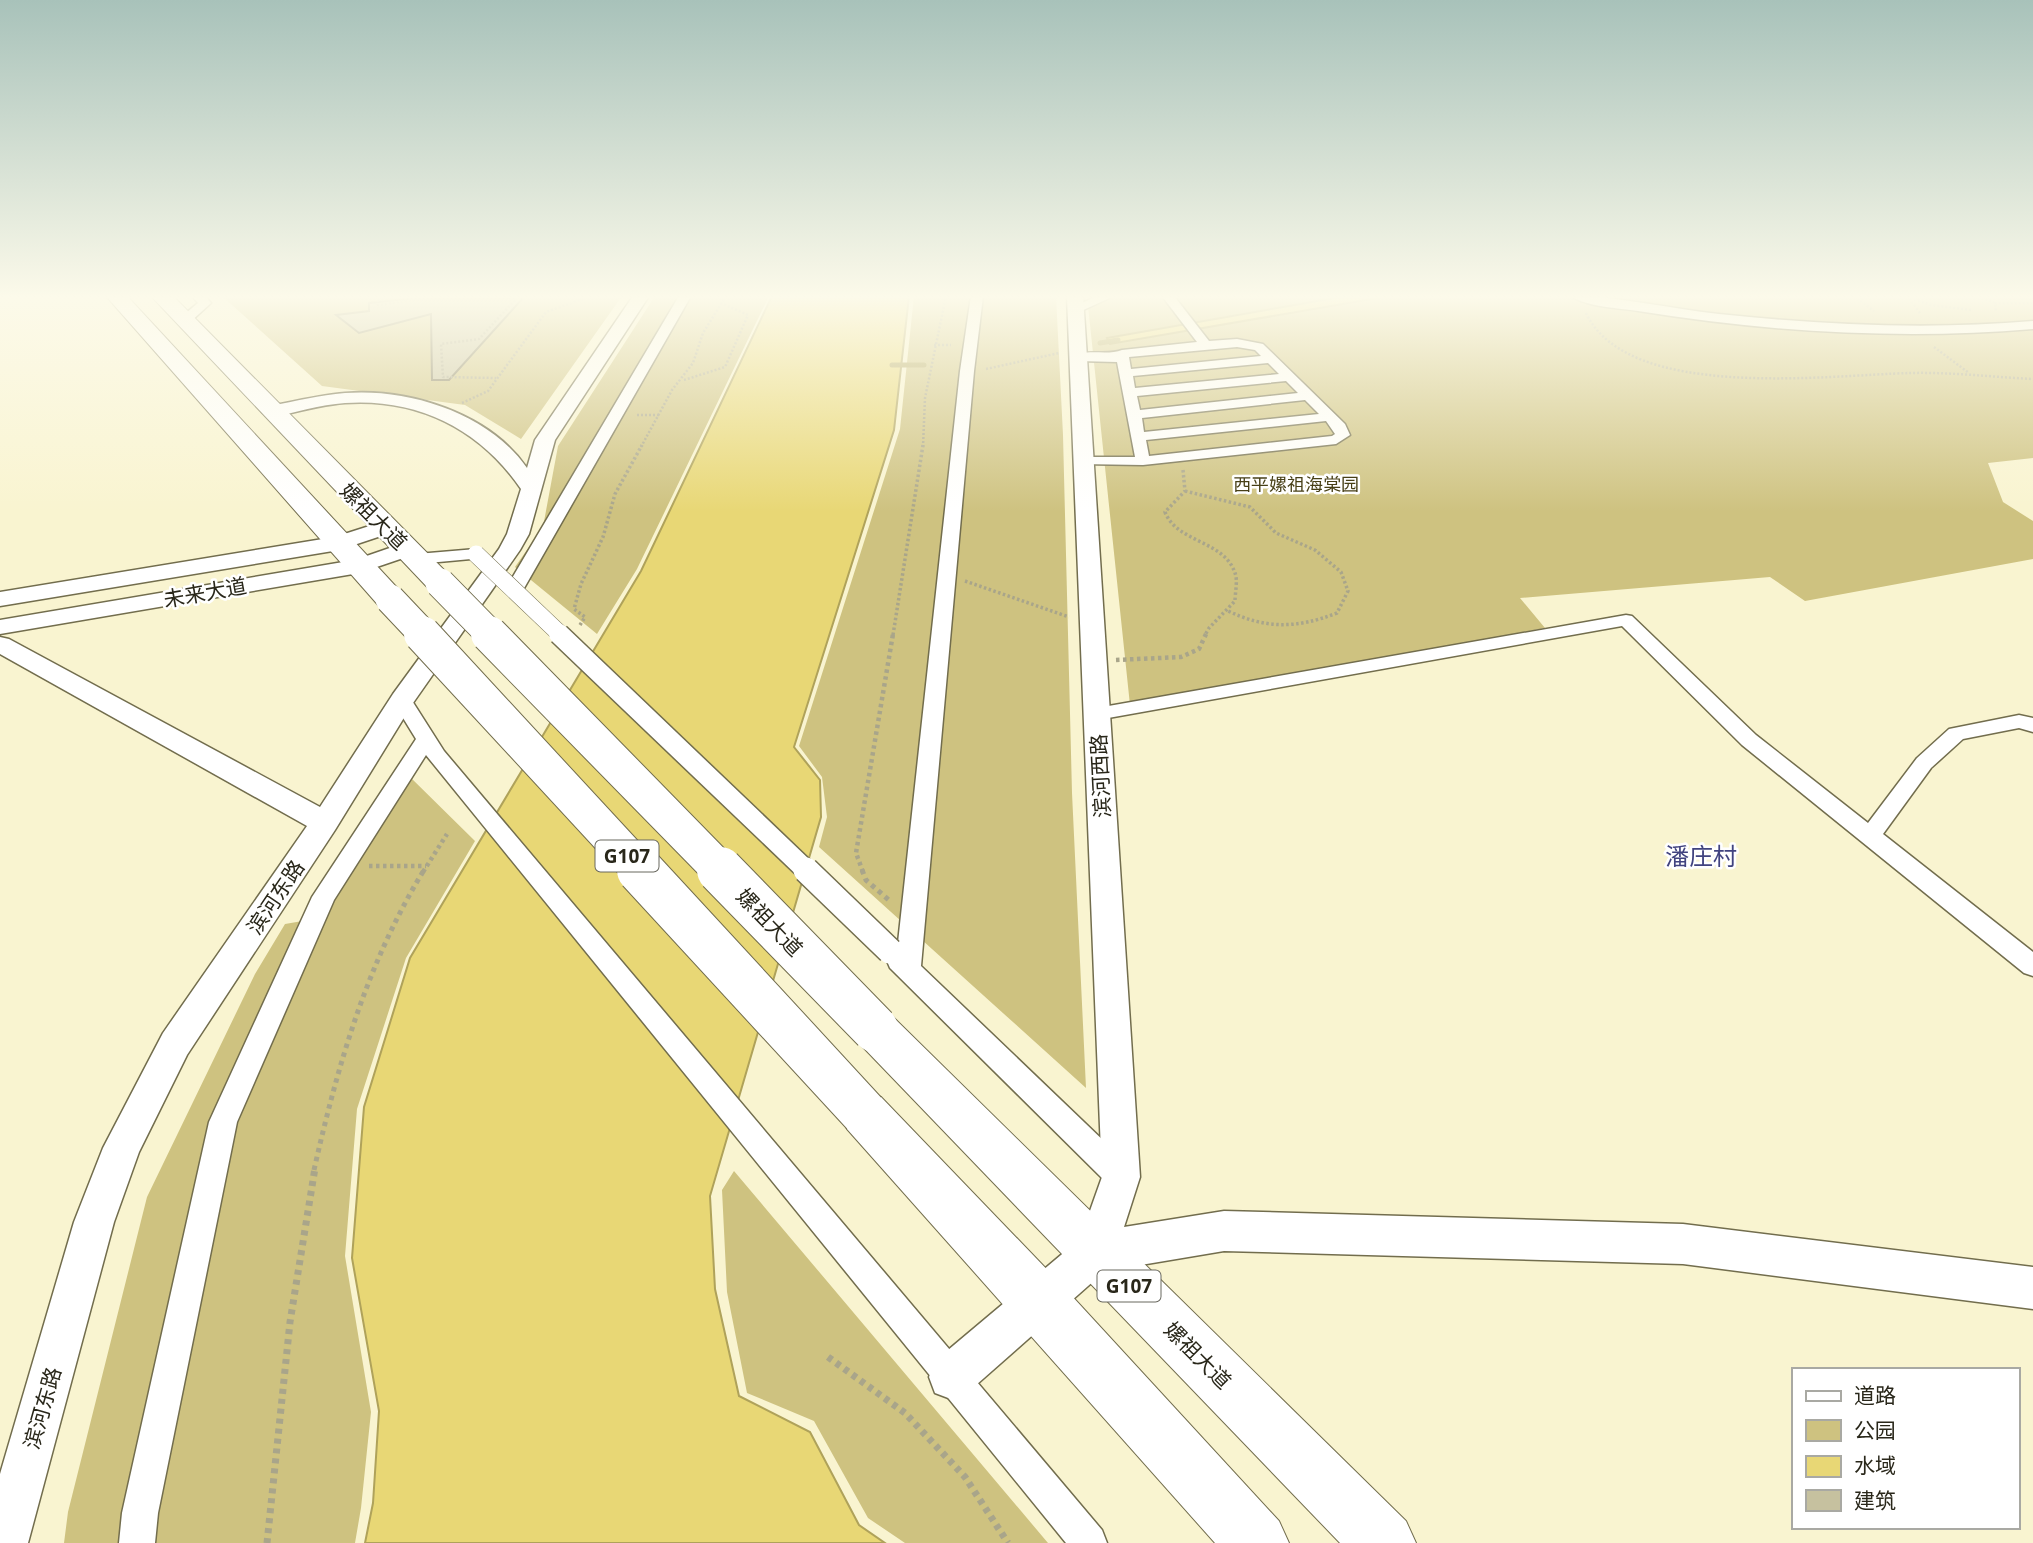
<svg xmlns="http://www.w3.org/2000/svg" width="2033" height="1543" viewBox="0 0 2033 1543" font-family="'Noto Sans','Noto Sans SC',sans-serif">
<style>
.green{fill:#cec280}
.water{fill:#e8d775;stroke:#afa25a;stroke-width:2}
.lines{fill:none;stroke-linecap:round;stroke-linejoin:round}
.stream{stroke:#afa25a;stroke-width:5}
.building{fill:#c6c19f;stroke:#817b5c;stroke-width:2}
.street-casing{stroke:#726d4d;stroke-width:3}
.secondary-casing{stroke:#726d4d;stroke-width:3}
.highway-casing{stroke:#726d4d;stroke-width:2}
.path-far4{stroke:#a9a58a;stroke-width:2.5;stroke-dasharray:2 2;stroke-linecap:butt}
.path-far3{stroke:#a9a58a;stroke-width:3.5;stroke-dasharray:2.5 2.5;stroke-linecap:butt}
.path-far2{stroke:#a9a58a;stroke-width:4.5;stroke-dasharray:3.5 3.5;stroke-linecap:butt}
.path-far1{stroke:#a9a58a;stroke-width:5;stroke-dasharray:4.5 4.5;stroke-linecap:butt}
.path{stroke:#a9a58a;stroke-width:7;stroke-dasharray:5 5;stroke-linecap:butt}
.street{fill:#fff;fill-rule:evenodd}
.secondary{fill:#fff;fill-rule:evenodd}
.highway{fill:#fff;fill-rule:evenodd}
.street-bridge-far2-casing{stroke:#726d4d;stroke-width:18;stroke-linecap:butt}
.street-bridge-far1-casing{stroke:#726d4d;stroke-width:23;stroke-linecap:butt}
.street-bridge-casing{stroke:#726d4d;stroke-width:28;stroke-linecap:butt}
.highway-bridge-far2-casing{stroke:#726d4d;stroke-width:31;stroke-linecap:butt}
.highway-bridge-far1-casing{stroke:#726d4d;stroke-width:38;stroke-linecap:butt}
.highway-bridge-casing{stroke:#726d4d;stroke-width:48;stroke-linecap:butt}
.street-bridge-far2{stroke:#fff;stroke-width:17}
.street-bridge-far1{stroke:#fff;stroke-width:20}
.street-bridge{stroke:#fff;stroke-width:25}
.highway-bridge-far2{stroke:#fff;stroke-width:29}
.highway-bridge-far1{stroke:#fff;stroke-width:36}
.highway-bridge{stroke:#fff;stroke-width:46}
.labels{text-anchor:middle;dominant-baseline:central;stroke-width:5;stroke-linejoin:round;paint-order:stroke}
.far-park-label{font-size:18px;fill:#473f16;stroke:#fff}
.shield{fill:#fff;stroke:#69685f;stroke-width:2}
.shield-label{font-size:19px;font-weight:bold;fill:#29271a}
.street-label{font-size:21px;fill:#29271a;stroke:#fff}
.quarter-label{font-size:24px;fill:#41437f;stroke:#fff}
</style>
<rect width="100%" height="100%" fill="#f9f4d0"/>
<path class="green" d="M222,296H622L521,439L465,405L322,386Z
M655,296H769L637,569L597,634L515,567L543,527L558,446Z
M914,296H1056L1063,435L1072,793L1086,1088L819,847L827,817L822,777L799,746L900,429Z
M1087,296H2033V458L1988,463L2003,502L2033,521V559L1805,601L1770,577L1520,598L1545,628L1130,705Z
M408,775L475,841L406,958L357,1109L345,1256L371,1412L361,1508L355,1543H64L68,1512L147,1197L255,974L285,924L320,918Z
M734,1171L1048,1543H905L868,1518L814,1421L747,1393L727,1292L722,1190Z"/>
<path class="water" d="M772,296H909L894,430L794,747L820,780L821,817L710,1196L715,1289L739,1396L810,1432L859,1525L885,1543H365L373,1503L379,1411L352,1258L364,1107L410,958L641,571Z
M1346,296H1389L1110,344L1107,338Z"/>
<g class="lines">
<path class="stream" d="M1100,343L1118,340
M892,365H924"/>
</g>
<path class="building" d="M415,298H523L449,380H432L431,314L359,333L336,315L369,311V303Z"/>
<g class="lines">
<g class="street-casing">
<path id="street" d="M192,296H205L211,303L188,324H180V318L198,303Z
M679,296H691L523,590L520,594H508L505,590Z
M971,296H983L974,371L921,966L1131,1167L1136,1177L1131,1187L1121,1191L1111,1187L890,968L887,961L890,954L897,952L960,371Z
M1097,296H1114L1079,312L1069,309Z
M1162,296H1174L1209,341L1237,339L1263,344L1345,424L1350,435L1336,444L1143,465L1079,464L1077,461L1084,457H1135L1117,362L1078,361L1072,357C1084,348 1108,356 1122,350L1197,342ZM1237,347L1255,350L1261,356L1131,369L1129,357ZM1268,363L1279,374L1135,388L1133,376ZM1286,381L1298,393L1140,410L1137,396ZM1305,400L1319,414L1144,432L1142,418ZM1326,421L1335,434L1332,436L1149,456L1146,440Z
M1571,296C1620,296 1670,309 1719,314C1824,325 1928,330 2033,321V329C1902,340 1768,332 1638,311C1619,308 1587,307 1571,296Z
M476,549L482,550L484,554L482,558L417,564L409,559L417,554Z
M1626,615L1632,616L1756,735L1868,823L1917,758L1949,729L2019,715L2033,718V732L2019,728L1963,739L1931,768L1883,834L2033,952V976L2024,973L1742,745L1622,626L1097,720L1090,719L1087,714L1090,709L1097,708Z
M402,694L409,696L444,751L1102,1530L1107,1543H1066L426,755L334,900L237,1122L158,1513L155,1543H119L122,1513L209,1122L312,897L416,739L392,700L395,696Z"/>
</g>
<g class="secondary-casing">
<path id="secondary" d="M633,296H649L555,440L529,534L520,550L413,703L335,830L187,1055L139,1152L114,1222L28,1543H0V1474L74,1222L103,1148L163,1033L307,826L0,654V637L9,639L320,807L393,694L499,549L507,534L521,489C480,429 418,398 345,403C320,405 295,412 271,418L262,412L271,406C295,401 320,395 345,393C409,388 489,413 527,468L535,440Z
M1067,296H1083L1140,1177L1124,1227L1224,1211L1683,1224L2033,1267V1309L1683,1264L1224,1251L1105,1271L967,1393L951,1399L935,1393L929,1377L935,1361L1080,1239L1102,1177Z
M385,521L393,522L396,527L393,532L339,550L0,606V592L335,537Z
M407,542L415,544L418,549L415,554L359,573L0,634V620L355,560Z"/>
</g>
<g class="highway-casing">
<path id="highway" d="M106,296H127L401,592L405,599L401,606L390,608L379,606Z
M151,296H173L451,577L455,583L451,589L440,592L429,589Z
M875,1010L891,1015L1406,1521L1416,1543H1340L859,1043L852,1029L859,1015Z
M864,1091L881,1097L1059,1282L1279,1521L1289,1543H1215L847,1129L840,1113L847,1097Z"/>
</g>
<path class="path-far4" d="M378,296V305L414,300L514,301L479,339L441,344L443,377L496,378
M1854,296L1874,311
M1978,296L1995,303L1996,309L1993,310
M514,301L519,296
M1995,303H2033
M1586,313C1628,402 1828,375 1910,373C1951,372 1992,377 2033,379
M1920,313L1909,298L1932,305L1971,310
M934,345H951
M1934,347L1969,373
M986,369L1059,353
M684,380L725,367L748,315L721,303
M462,403L488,391L546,312L591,296
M637,415H659
M641,447L672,390L693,363L703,333L726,296
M923,447L925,398L946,296"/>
<path class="path-far3" d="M1183,470L1185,491L1165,512C1177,543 1224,540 1235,573C1238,580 1235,593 1235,601L1209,628L1205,635
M1185,491L1250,507L1276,533L1315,550L1341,572L1348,591L1337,613C1296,629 1265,629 1226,610
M965,581L1069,617
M580,625L585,617L574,609L581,584L603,537L615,494L642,445
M893,635L923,445"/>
<path class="path-far2" d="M1116,660L1181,657L1199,649L1206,634
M369,866H426
M423,872L447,834
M863,872L856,853L893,634"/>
<path class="path-far1" d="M862,870L866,880L891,902
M314,1170C338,1064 367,963 424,870"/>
<path class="path" d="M828,1357L905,1413L965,1477L1008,1543
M267,1543L290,1322L315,1168"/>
<use href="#street" class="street"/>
<use href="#secondary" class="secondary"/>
<use href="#highway" class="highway"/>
<g class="street-bridge-far2-casing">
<path id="street-bridge-far2" d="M476,554L561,635"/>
</g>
<g class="street-bridge-far1-casing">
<path id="street-bridge-far1" d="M559,634L808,872"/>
</g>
<g class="street-bridge-casing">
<path id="street-bridge" d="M806,870L890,951"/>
</g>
<g class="highway-bridge-far2-casing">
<path id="highway-bridge-far2" d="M440,583L491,635
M390,599L424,635"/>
</g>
<g class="highway-bridge-far1-casing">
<path id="highway-bridge-far1" d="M422,634L642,872
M489,634L722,872"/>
</g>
<g class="highway-bridge-casing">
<path id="highway-bridge" d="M640,870L864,1113
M720,870L875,1029"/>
</g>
<use href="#street-bridge-far2" class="street-bridge-far2"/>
<use href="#street-bridge-far1" class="street-bridge-far1"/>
<use href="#street-bridge" class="street-bridge"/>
<use href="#highway-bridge-far2" class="highway-bridge-far2"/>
<use href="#highway-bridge-far1" class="highway-bridge-far1"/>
<use href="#highway-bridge" class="highway-bridge"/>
</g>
<linearGradient id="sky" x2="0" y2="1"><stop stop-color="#a8c2ba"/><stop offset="0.58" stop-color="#fcfaea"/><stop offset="1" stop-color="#fcfaea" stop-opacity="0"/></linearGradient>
<rect width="2033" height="512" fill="url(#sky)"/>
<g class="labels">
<g class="far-park-label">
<text x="1296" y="484">西平嫘祖海棠园</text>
</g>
<g class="shield">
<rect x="595.5" y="840.5" width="63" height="31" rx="5"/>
<rect x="1097.5" y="1270.5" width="63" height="31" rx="5"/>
</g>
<g class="shield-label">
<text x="627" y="856">G107</text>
<text x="1129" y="1286">G107</text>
</g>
<g class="street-label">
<text transform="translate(374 516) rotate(45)">嫘祖大道</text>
<text transform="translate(205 592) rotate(-10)">未来大道</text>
<text transform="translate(1100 776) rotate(-93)">滨河西路</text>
<text transform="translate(275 897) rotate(-56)">滨河东路</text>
<text transform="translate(770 922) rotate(46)">嫘祖大道</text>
<text transform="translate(1198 1355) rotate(45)">嫘祖大道</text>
<text transform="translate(42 1408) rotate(-74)">滨河东路</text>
</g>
<g class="quarter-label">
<text x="1701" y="855">潘庄村</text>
</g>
</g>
<rect x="1792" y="1368" width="228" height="161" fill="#ffffff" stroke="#a9a9a3" stroke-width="2"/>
<rect x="1806" y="1391" width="35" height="10" fill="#ffffff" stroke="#a9a9a3" stroke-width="2"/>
<text x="1854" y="1403" font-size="21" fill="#29271a">道路</text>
<rect x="1806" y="1420" width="35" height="21" fill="#cec280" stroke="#a9a9a3" stroke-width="2"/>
<text x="1854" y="1438" font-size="21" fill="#29271a">公园</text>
<rect x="1806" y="1456" width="35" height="21" fill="#e8d775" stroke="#a9a9a3" stroke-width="2"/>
<text x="1854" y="1473" font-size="21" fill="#29271a">水域</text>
<rect x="1806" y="1490" width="35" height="21" fill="#c6c19f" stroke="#a9a9a3" stroke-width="2"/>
<text x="1854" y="1508" font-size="21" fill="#29271a">建筑</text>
</svg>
